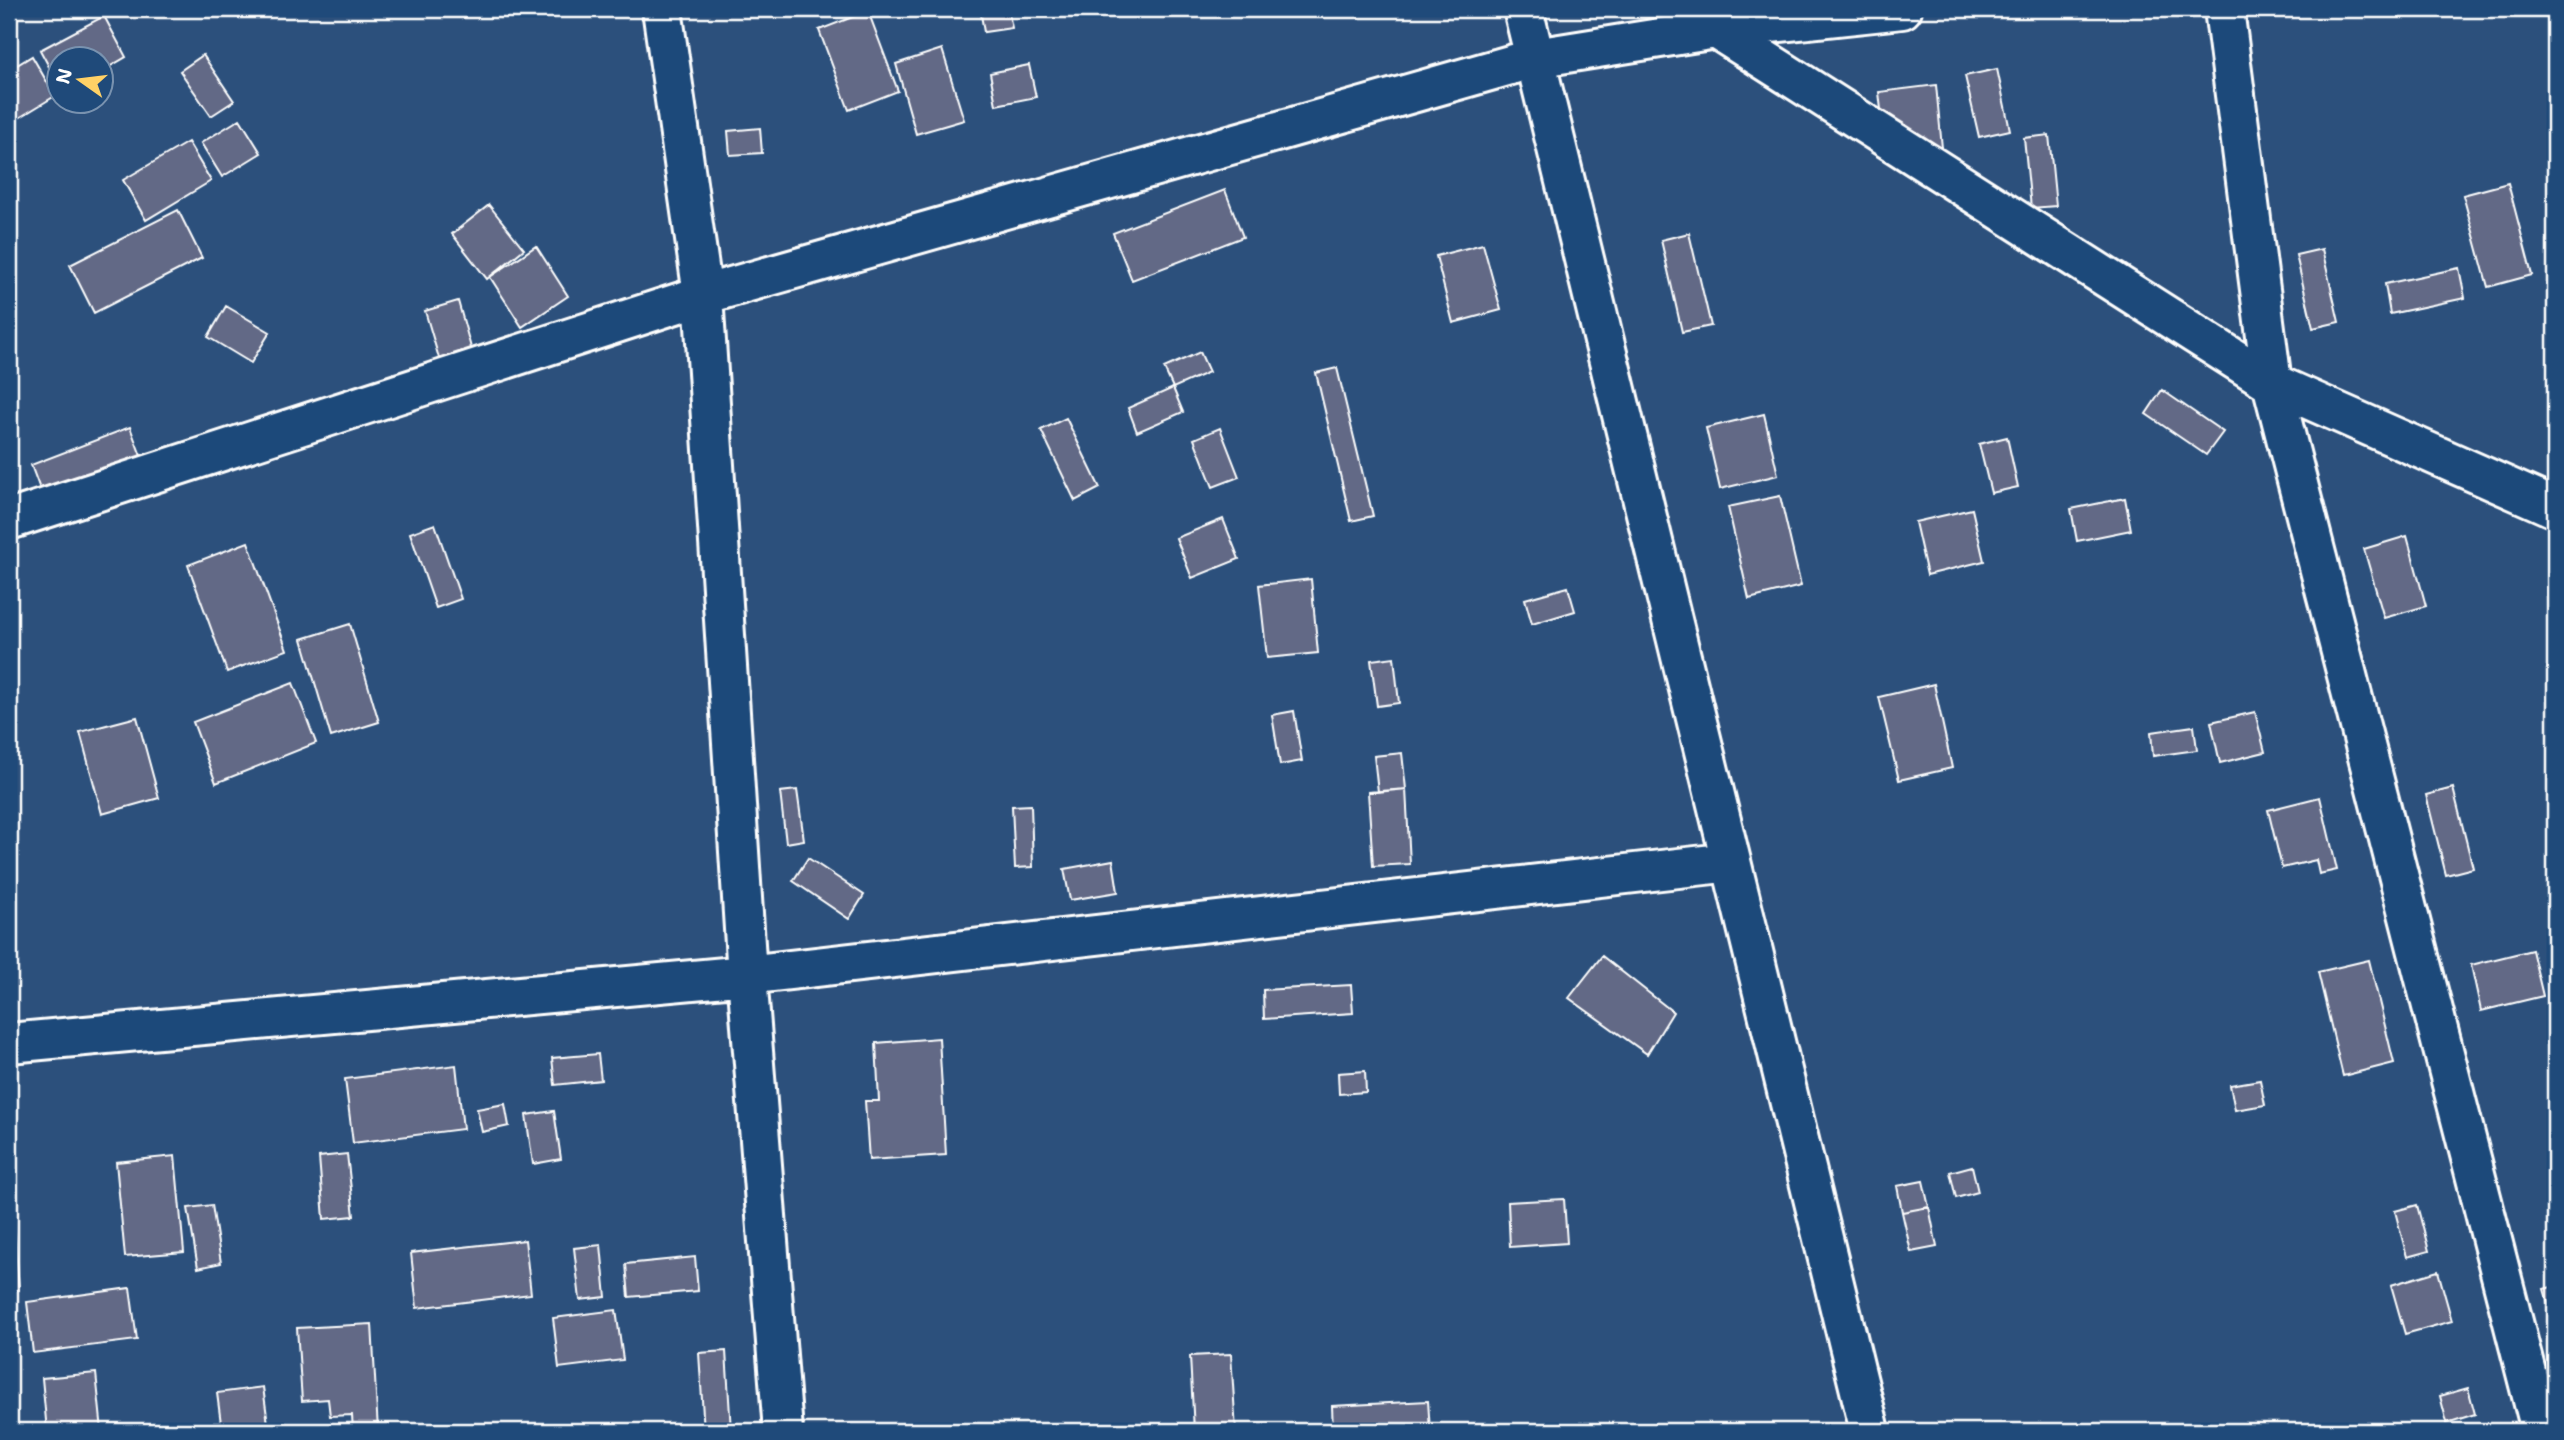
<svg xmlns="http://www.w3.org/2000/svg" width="2564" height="1440" viewBox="0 0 2564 1440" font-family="'Shantell Sans',sans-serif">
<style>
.building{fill:#626986;stroke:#fff;stroke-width:2}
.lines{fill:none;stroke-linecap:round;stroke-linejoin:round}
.minor-casing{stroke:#fff;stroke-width:44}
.minor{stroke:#1f4a7a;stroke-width:38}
</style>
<rect width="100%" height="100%" fill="#2c507c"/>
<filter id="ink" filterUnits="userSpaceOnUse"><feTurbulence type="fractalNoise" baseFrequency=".0143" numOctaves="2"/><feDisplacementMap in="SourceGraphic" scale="14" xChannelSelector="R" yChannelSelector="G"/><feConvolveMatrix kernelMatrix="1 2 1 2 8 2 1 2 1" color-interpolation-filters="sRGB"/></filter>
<g filter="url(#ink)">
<path class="building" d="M980,9H1008L1012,28L984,32Z
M868,11L898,91L849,110L819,30Z
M104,16L126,57L102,71V60H60V87L40,50Z
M942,49L964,120L916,134L896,64Z
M203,55L234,101L211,116L180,71Z
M32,56L55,96L9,124V70Z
M1029,65L1036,97L996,105L990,73Z
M1997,69L2010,130L1979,137L1965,76Z
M1936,85L1942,148L1886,154L1879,92Z
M240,119L261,153L222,177L201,143Z
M760,128L762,153L730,155L728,131Z
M2049,135L2056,206L2031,208L2024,138Z
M188,142L211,181L146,220L123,180Z
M2508,183L2532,275L2488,287L2463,195Z
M1225,190L1243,237L1132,280L1113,233Z
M489,205L524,249L487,279L452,234Z
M178,210L202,258L94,313L70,265Z
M1689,233L1711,326L1682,332L1661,240Z
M1483,244L1501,310L1453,323L1436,256Z
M536,246L568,296L522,327L490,277Z
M2322,249L2339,322L2313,328L2296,255Z
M2459,268L2465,298L2390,314L2385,284Z
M458,301L473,355L441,365L425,311Z
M226,306L270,332L251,363L208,337Z
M1200,352L1209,372L1173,388L1164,368Z
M1337,368L1373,516L1351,521L1316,373Z
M1173,388L1183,412L1137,432L1128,408Z
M2162,390L2223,432L2206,455L2146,414Z
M1764,414L1778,475L1720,489L1706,428Z
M1066,418L1100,488L1075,501L1041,430Z
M130,427L149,477L50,516L31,465Z
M1220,428L1239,477L1213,487L1194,439Z
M2007,437L2018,487L1991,493L1979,444Z
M1780,496L1801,586L1749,599L1728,507Z
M2125,498L2131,530L2077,541L2071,509Z
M1972,509L1984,561L1927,575L1915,522Z
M1223,519L1239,559L1192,578L1176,538Z
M435,524L461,599L436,608L410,533Z
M2407,536L2426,606L2384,618L2364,549Z
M248,542L287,650L227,672L188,565Z
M1311,579L1318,653L1267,658L1259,585Z
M1568,587L1575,611L1532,624L1525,599Z
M350,624L379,722L331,737L302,639Z
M1394,657L1399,703L1377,706L1371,660Z
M293,683L316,743L216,783L193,722Z
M1934,684L1952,768L1899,780L1879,697Z
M1294,711L1302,761L1280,765L1272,715Z
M2255,712L2265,752L2220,763L2211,722Z
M137,717L159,798L102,814L80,732Z
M2194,726L2197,750L2153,756L2151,732Z
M1402,753L1406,789L1378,792L1374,756Z
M2453,788L2473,868L2446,875L2426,795Z
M1406,789L1410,864L1373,866L1368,792Z
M797,790L804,840L786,843L780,792Z
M2320,797L2337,870L2319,874L2316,860L2282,868L2268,810Z
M1031,805L1033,867L1015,868L1012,806Z
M808,858L864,895L849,919L793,881Z
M1113,860L1118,892L1070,900L1064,869Z
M2532,950L2543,996L2481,1011L2471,965Z
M1602,956L1673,1012L1647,1054L1569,998Z
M2369,960L2394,1063L2343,1076L2318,972Z
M1351,985L1353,1013L1264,1019L1263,990Z
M939,1038L946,1155L869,1160L865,1101H879L876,1043Z
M598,1054L601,1080L555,1085L552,1058Z
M456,1065L463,1129L353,1143L345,1079Z
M1365,1071L1366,1092L1339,1094L1338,1073Z
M2260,1080L2265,1105L2235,1110L2230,1085Z
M505,1104L509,1126L482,1132L477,1109Z
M554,1111L561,1159L533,1164L526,1115Z
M347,1154L354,1216L324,1219L319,1157Z
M175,1156L184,1252L125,1257L116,1162Z
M1972,1166L1978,1192L1956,1198L1950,1172Z
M1923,1181L1929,1207L1902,1212L1897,1186Z
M1564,1199L1567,1243L1510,1247L1508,1202Z
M212,1205L221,1263L198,1268L188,1208Z
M2417,1205L2429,1251L2407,1257L2395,1211Z
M1929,1207L1937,1247L1911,1252L1902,1212Z
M14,1216L19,1290L9,1291V1217Z
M525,1240L531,1294L417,1308L411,1253Z
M601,1245L606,1297L580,1300L574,1248Z
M695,1257L698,1291L629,1297L626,1264Z
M2438,1271L2452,1321L2405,1334L2391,1285Z
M2555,1286V1326L2544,1289Z
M130,1288L137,1340L33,1353L27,1302Z
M616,1310L623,1360L559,1368L553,1318Z
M372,1324L378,1431H353L352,1415L330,1416L328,1399L302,1401L297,1328Z
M726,1351L731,1431H704L699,1353Z
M1231,1354L1236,1431H1194L1190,1356Z
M96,1373L102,1431H47L42,1378Z
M263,1387L269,1431H222L217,1393Z
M2468,1388L2475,1414L2447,1423L2440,1396Z
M1428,1401L1430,1431H1333L1332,1406Z"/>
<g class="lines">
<g class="minor-casing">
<path id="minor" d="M662,9L703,295L747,975L783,1431
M1523,9L1870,1431
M2224,9L2272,383L2541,1431
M1716,29L2272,383L2555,508
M9,520L703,295L1535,58L1716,29L1902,9
M9,1043L747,975L1731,862"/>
</g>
<use href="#minor" class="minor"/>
</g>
</g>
<rect width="2564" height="1440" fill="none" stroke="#1f4a7a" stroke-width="35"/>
<rect x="18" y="18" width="2529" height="1405" fill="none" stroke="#fff" stroke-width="2.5" filter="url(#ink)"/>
<g transform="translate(80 80) rotate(284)"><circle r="33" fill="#1f4a7a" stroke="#7992af" stroke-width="2"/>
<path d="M0-5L12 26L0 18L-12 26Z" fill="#ffd166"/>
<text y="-10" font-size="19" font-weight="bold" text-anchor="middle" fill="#ffffff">N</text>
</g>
</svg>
